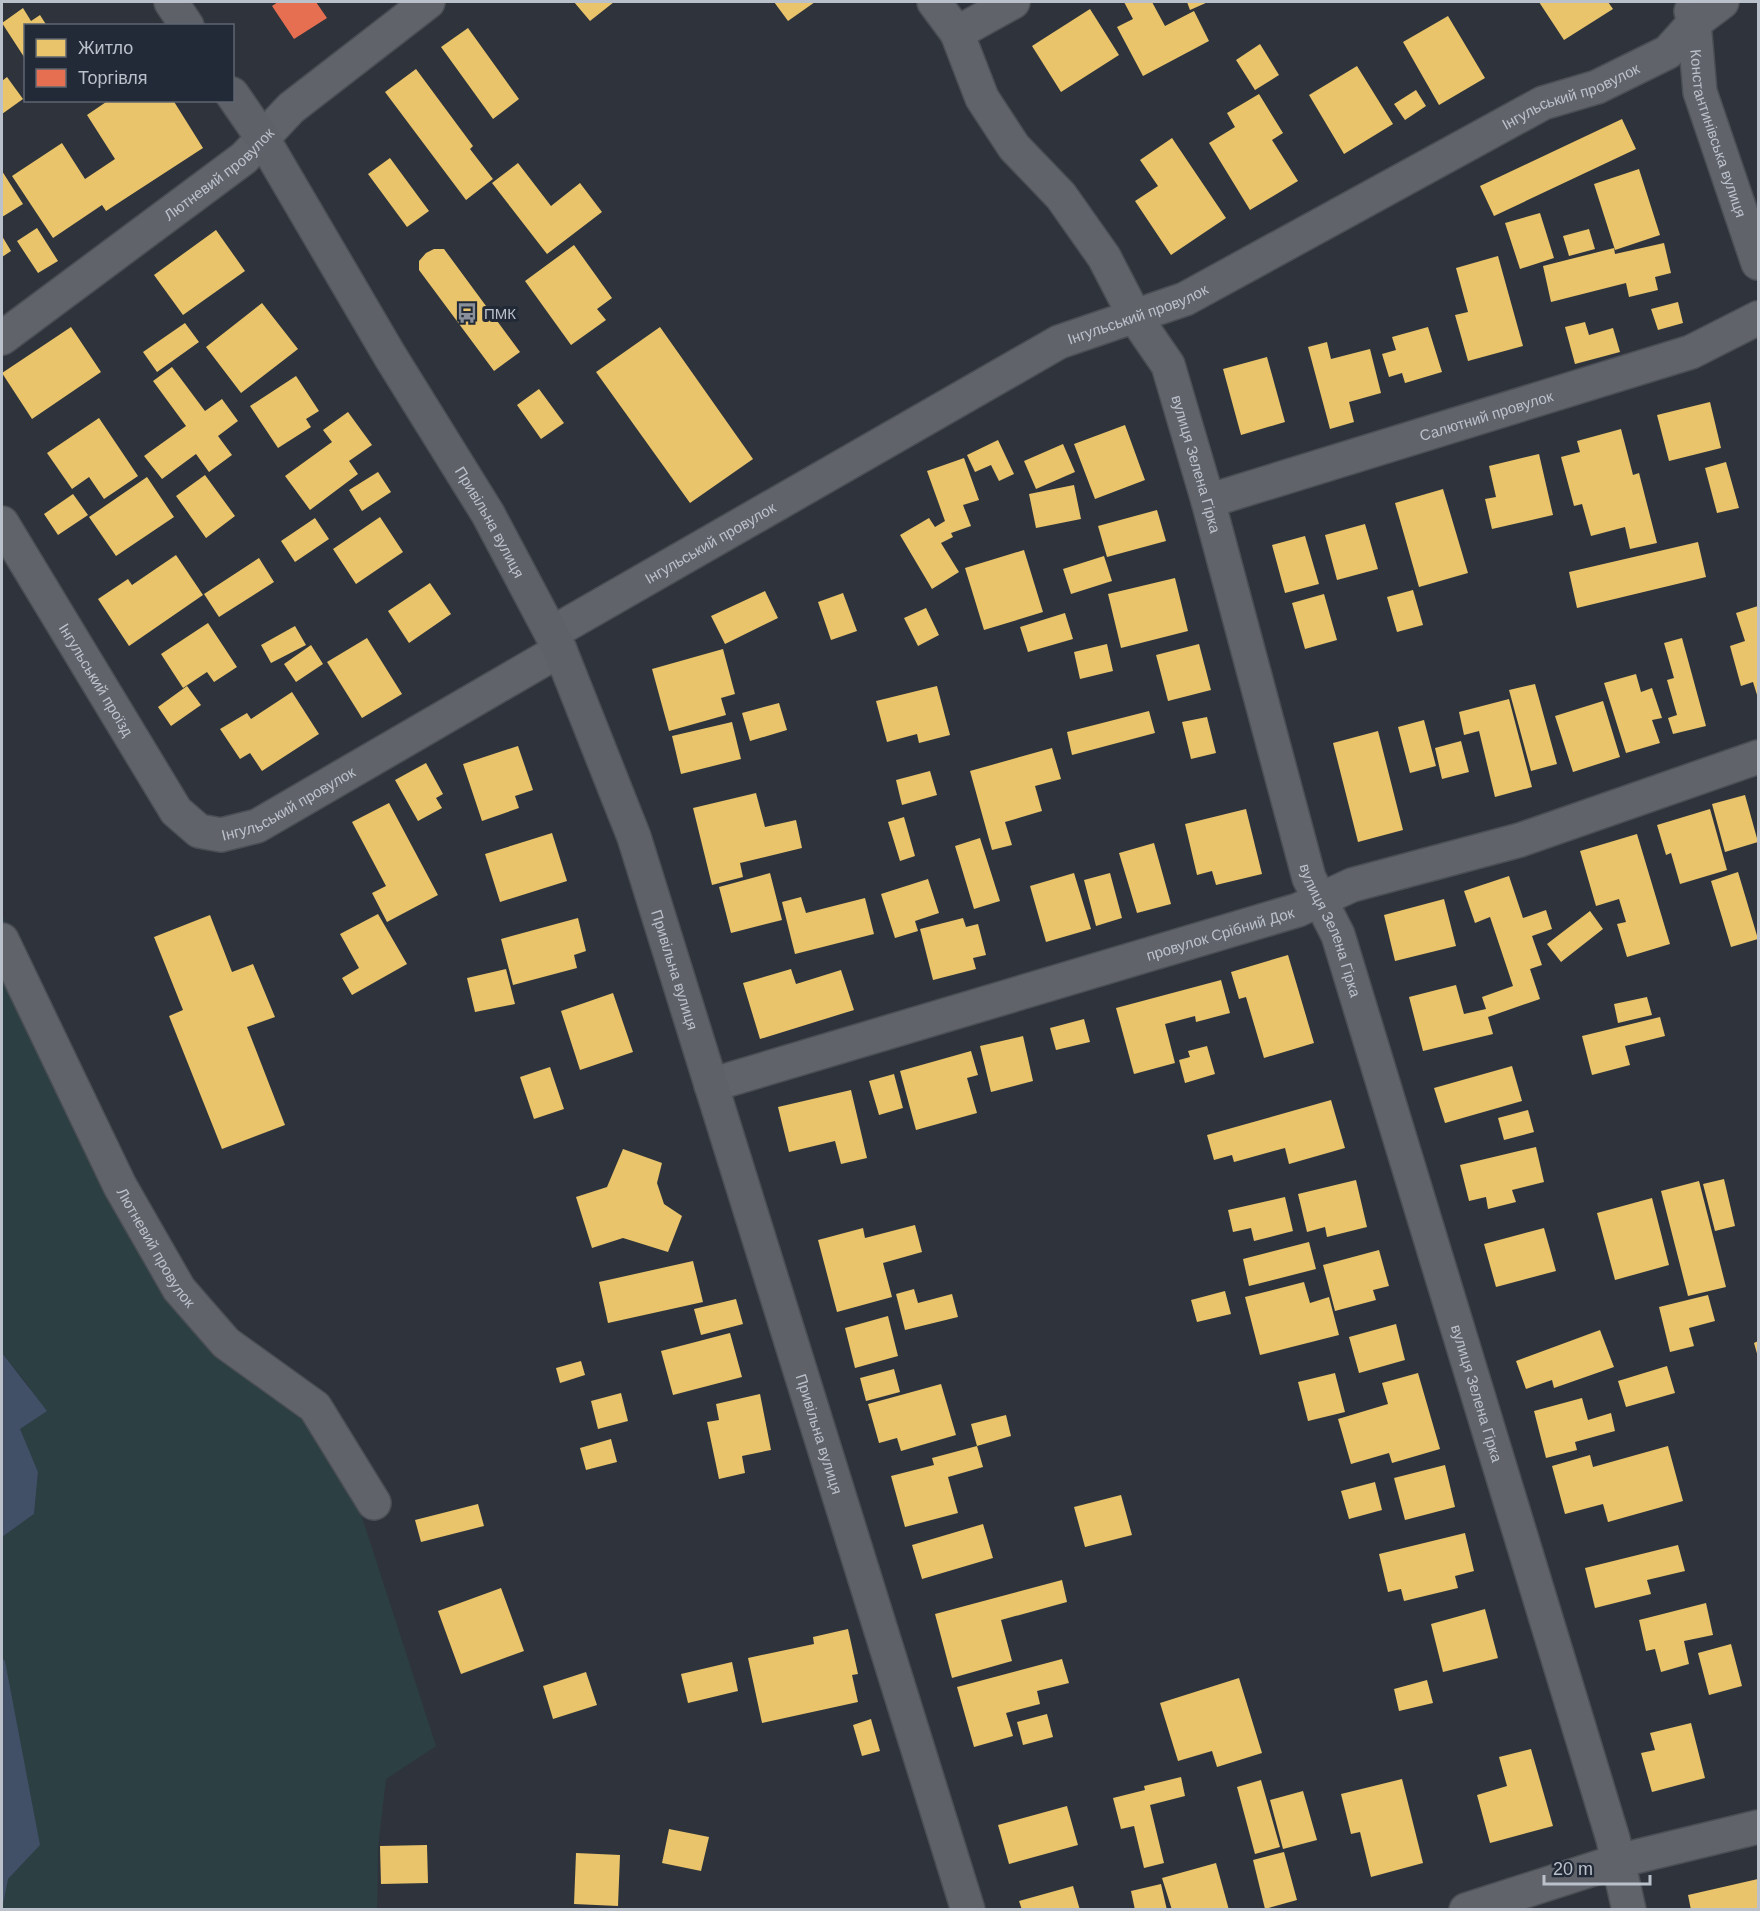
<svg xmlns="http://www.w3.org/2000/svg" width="1760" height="1911" viewBox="0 0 1760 1911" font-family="Helvetica,sans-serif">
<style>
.green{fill:#2c3f43}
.water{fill:#414f67}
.homes{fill:#e9c46a}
.shops{fill:#e76f51}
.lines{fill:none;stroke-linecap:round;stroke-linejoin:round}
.street-casing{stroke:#4b4f55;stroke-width:36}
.secondary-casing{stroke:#4b4f55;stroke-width:36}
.street{stroke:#60636a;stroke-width:33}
.secondary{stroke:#5e6168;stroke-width:33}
.labels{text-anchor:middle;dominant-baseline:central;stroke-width:6;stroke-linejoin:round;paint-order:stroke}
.street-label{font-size:15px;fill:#bbc1cb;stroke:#222a37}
.poi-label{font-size:15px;fill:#bbc1cb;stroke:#222a37;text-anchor:start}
</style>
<rect width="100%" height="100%" fill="#2f343c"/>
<path class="green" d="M2,913L8,931L179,1276L386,1506L361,1514L436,1746L386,1779L378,1847L377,1909H2L8,1879L39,1845L5,1662L2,1658V1537L34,1514L38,1472L19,1429L30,1388L2,1353Z"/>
<path class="water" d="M2,1353L47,1411L20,1429L38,1472L34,1514L2,1537Z
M2,1658L5,1661L40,1845L8,1879L2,1910Z"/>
<path class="homes" d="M574,2H614L590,21Z
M774,2H815L788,21Z
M1124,2H1152L1165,26L1194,11L1209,41L1143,76L1117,27L1133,19Z
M1187,2H1208L1190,10Z
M1539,2H1608L1613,9L1564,40Z
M23,8L31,21L40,15L47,26H26V60L2,23Z
M1090,9L1119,55L1061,92L1032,46Z
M1448,16L1485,78L1439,105L1403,42Z
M468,28L519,99L493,119L441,47Z
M1260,44L1279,75L1255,90L1236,60Z
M1357,66L1393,124L1344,154L1309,95Z
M416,69L473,146L470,149L493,179L466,200L385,92Z
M7,77L23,99L2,114V81Z
M1416,90L1426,106L1405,120L1394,104Z
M1259,94L1283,133L1272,140L1298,181L1250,210L1209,143L1235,127L1227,113Z
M109,100H173L203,148L106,211L102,205L53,238L12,176L62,143L85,179L115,159L87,115Z
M1622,119L1636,149L1494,216L1480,186Z
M1172,138L1226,218L1171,255L1135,201L1158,186L1140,160Z
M390,158L429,211L407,227L368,174Z
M518,163L551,206L580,183L602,212L547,254L492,183Z
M1639,169L1660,235L1615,250L1594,184Z
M2,171L23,204L2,217Z
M1540,213L1554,258L1520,269L1505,223Z
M37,228L58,261L38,273L17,241Z
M1589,229L1595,249L1569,256L1563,236Z
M216,230L245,271L183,315L154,275Z
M2,236L11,251L2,257Z
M1664,243L1671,273L1655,277L1658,290L1629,297L1626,283L1551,302L1543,266L1614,248L1615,254Z
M574,245L612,298L597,309L606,320L571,345L525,281Z
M434,249H444L520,352L494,371L419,270V261L426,253Z
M1498,256L1523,346L1468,361L1455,315L1468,312L1456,268Z
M1678,302L1683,323L1658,330L1651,309Z
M262,303L298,349L241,393L206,347Z
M1585,322L1589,335L1613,328L1620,352L1575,364L1565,327Z
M185,323L199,342L157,372L143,352Z
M71,327L101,372L32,419L2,373Z
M660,327L753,459L690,503L596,372Z
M1428,327L1442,372L1405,383L1402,373L1389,377L1382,354L1396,350L1392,337Z
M1327,342L1331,359L1370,349L1381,393L1349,402L1354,422L1330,429L1308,347Z
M1267,357L1285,422L1241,435L1223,369Z
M172,367L205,411L222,399L238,421L218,436L232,455L209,472L196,454L162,479L144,456L186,426L153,381Z
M296,376L319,411L306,419L311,427L278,448L250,406Z
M539,389L564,423L541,439L517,405Z
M1710,402L1721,448L1669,461L1657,415Z
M348,412L372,445L349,461L358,474L310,510L285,476L332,442L323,430Z
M99,418L138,476L104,499L89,477L72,489L47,453Z
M1125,425L1145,480L1095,499L1074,444Z
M1621,429L1633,475L1639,473L1657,543L1630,549L1625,527L1591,536L1582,504L1574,506L1561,457L1580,452L1577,441Z
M998,440L1014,474L999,481L991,465L975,472L967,455Z
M1063,444L1075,472L1036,489L1024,461Z
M1539,454L1553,515L1492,529L1485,499L1496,497L1489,466Z
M964,458L979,500L963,505L971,526L951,533L953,537L941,543L959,572L932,589L900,535L929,518L935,527L945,521L927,471Z
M1726,462L1739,508L1717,513L1705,468Z
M378,472L391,492L362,511L349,490Z
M205,475L235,516L206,538L176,496Z
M147,477L174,517L116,556L89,517Z
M1074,485L1081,519L1036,528L1029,494Z
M1443,489L1468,573L1419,587L1395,503Z
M73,494L88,515L58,535L44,514Z
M1157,510L1166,541L1107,557L1098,526Z
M380,517L403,552L356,584L333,549Z
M315,518L329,539L295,562L281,541Z
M1365,524L1378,569L1337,580L1325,535Z
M1305,536L1319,584L1285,593L1272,545Z
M1698,542L1706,577L1577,608L1569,572Z
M1024,550L1043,612L984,630L965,568Z
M176,555L203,595L129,646L98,599L128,579L132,585Z
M1104,556L1112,581L1071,594L1063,569Z
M259,558L274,582L219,617L204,594Z
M1175,578L1188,631L1121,648L1108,594Z
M430,583L451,614L409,643L388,611Z
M1413,590L1423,625L1397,632L1387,597Z
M765,591L778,618L725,644L711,616Z
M843,593L857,631L831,640L818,602Z
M1324,594L1337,640L1305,649L1292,603Z
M1758,606V698L1753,682L1741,686L1730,646L1745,641L1736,613Z
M926,608L939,635L918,646L904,618Z
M1065,613L1073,639L1028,652L1020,627Z
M208,623L237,667L214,682L207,672L183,688L161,654Z
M295,626L306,645L271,663L261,645Z
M367,638L402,694L362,718L327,662Z
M1682,638L1706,726L1673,734L1668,718L1677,715L1667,680L1674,678L1664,643Z
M1107,644L1113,671L1080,679L1074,652Z
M1199,644L1211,690L1168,701L1156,655Z
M311,645L323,664L296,682L284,664Z
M723,649L735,694L721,698L726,715L669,731L652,669Z
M1636,674L1641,692L1652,688L1662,718L1652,720L1660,743L1626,753L1604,683Z
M1535,684L1557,764L1531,771L1509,690Z
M187,686L201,705L171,726L158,707Z
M937,686L950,735L919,743L917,734L887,742L876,701Z
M292,692L319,734L262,771L250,753L240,759L220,729L247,713L251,719Z
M1509,699L1532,787L1495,797L1479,731L1464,735L1459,712Z
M1603,701L1620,757L1573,772L1555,716Z
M779,703L787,730L750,741L742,713Z
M1149,711L1155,733L1072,755L1067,732Z
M1207,717L1216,753L1191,759L1182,722Z
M1424,720L1436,766L1410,773L1398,727Z
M732,722L741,759L681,774L672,736Z
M1378,731L1403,830L1358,842L1333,743Z
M1461,741L1469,772L1442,779L1435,748Z
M518,746L533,790L515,796L519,808L482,821L463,764Z
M1052,748L1061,779L1035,786L1042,811L1005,822L1012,845L992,850L970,771Z
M426,763L443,794L436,798L442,808L418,821L395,780Z
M930,771L937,795L902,805L896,780Z
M756,793L765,827L796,820L802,848L740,863L743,877L712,885L693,808Z
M1745,795L1758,842L1725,852L1712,804Z
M389,803L438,895L387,922L372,893L386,886L352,822Z
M1246,809L1262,874L1216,885L1212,871L1197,875L1185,824Z
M1710,809L1727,870L1680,884L1671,853L1666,855L1657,825Z
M904,817L915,856L900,861L888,822Z
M552,833L567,881L500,902L485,854Z
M1637,834L1670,944L1627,957L1617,924L1626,922L1619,899L1596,906L1580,851Z
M980,838L1000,901L974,909L955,846Z
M1154,843L1171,904L1137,913L1119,853Z
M1738,872L1758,939L1731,947L1711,881Z
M770,873L782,920L731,933L719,887Z
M1074,873L1091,929L1046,942L1030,886Z
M1110,873L1122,918L1096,926L1084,880Z
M1509,876L1523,918L1546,910L1552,929L1532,936L1542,965L1530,969L1540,999L1488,1017L1493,1034L1423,1051L1409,997L1456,985L1464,1014L1486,1009L1482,997L1513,986L1490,917L1475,923L1464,891Z
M928,879L939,913L915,921L918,931L895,938L881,894Z
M801,897L806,913L865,898L874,934L795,954L782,902Z
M1444,899L1456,946L1395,961L1384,915Z
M1590,911L1603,929L1561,962L1547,944Z
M378,914L407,964L352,995L342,978L359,968L340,934Z
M210,915L232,972L253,964L275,1017L247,1027L285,1125L222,1149L169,1016L183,1010L154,937Z
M578,918L586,951L574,955L577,968L513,985L501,939Z
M963,918L966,927L978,924L986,955L973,958L976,969L933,980L920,929Z
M1288,955L1314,1043L1264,1058L1246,997L1239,999L1231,972Z
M506,969L515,1004L475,1012L467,978Z
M791,969L796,984L841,970L854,1010L760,1039L743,983Z
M1221,980L1230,1013L1196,1022L1195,1016L1165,1024L1175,1063L1134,1074L1116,1008Z
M613,993L633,1052L580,1070L561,1011Z
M1647,997L1652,1015L1618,1023L1614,1004Z
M1660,1017L1665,1036L1625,1046L1630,1065L1592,1075L1582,1036Z
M1084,1019L1090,1042L1056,1050L1050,1028Z
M1023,1036L1033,1081L991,1092L980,1046Z
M1207,1046L1215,1074L1185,1083L1179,1060L1190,1057L1188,1051Z
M971,1051L978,1075L967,1078L977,1113L916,1130L900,1071Z
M1512,1066L1522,1101L1445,1123L1434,1088Z
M550,1067L564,1109L534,1119L520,1077Z
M894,1074L903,1108L879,1115L869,1081Z
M851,1090L867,1158L841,1164L835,1141L789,1152L778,1107Z
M1331,1100L1345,1148L1289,1164L1285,1148L1234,1162L1232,1155L1214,1160L1207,1135Z
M1528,1110L1534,1132L1504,1140L1498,1118Z
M1536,1147L1544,1182L1512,1190L1516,1202L1488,1209L1486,1197L1469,1201L1460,1165Z
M623,1149L662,1163L657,1183L664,1204L682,1216L668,1252L623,1238L592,1248L576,1197L607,1187Z
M1724,1179L1735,1226L1715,1231L1703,1184Z
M1356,1180L1367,1227L1327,1237L1325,1227L1307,1232L1298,1194Z
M1699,1181L1726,1287L1688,1296L1661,1191Z
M1285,1197L1293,1231L1254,1241L1251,1228L1233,1232L1228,1210Z
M1652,1198L1669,1265L1615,1280L1597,1213Z
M915,1225L922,1252L883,1263L892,1297L837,1312L818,1240L863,1228L865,1238Z
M1544,1228L1556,1271L1496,1287L1484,1244Z
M1309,1242L1316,1269L1249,1286L1243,1259Z
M1379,1250L1389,1286L1373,1290L1376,1300L1335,1311L1323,1265Z
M693,1261L703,1302L608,1323L599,1282Z
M1304,1282L1310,1303L1329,1297L1339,1335L1260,1355L1245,1297Z
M914,1289L918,1303L952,1294L958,1317L905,1330L896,1294Z
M1225,1291L1231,1314L1197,1322L1191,1300Z
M1708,1295L1715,1321L1689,1328L1694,1346L1670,1352L1659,1307Z
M736,1299L743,1324L701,1335L694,1309Z
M888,1316L898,1356L855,1368L845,1328Z
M1396,1324L1405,1360L1359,1373L1349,1337Z
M1600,1330L1614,1367L1554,1388L1552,1380L1526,1389L1516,1361Z
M730,1333L742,1377L673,1395L661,1351Z
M1758,1341V1357L1754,1343Z
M581,1361L585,1375L560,1383L556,1368Z
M1667,1366L1675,1393L1626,1407L1618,1381Z
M894,1369L900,1392L866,1401L860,1378Z
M1335,1373L1345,1412L1308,1421L1298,1382Z
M1418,1373L1440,1449L1392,1463L1389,1453L1351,1464L1338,1419L1388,1404L1382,1383Z
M941,1384L956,1435L901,1451L897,1438L879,1443L868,1404Z
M621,1393L628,1421L598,1429L591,1401Z
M760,1394L771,1450L742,1456L745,1473L719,1479L707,1422L719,1420L716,1404Z
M1582,1398L1588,1420L1611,1413L1615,1431L1575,1442L1577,1450L1546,1458L1534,1411Z
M1006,1415L1011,1436L977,1446L983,1467L948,1477L958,1513L905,1527L891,1476L934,1465L932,1458L977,1446L971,1424Z
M611,1439L617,1462L586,1470L580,1448Z
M1668,1446L1683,1501L1608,1522L1603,1504L1565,1514L1552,1466L1590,1455L1593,1467Z
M1445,1465L1455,1507L1405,1520L1394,1478Z
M1375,1482L1382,1510L1349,1519L1341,1491Z
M1121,1495L1132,1535L1085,1547L1074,1507Z
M478,1504L484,1526L421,1542L415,1520Z
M983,1524L993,1558L922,1579L912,1545Z
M1465,1533L1474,1571L1455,1576L1458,1588L1404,1601L1401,1589L1388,1592L1379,1554Z
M1678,1545L1685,1571L1647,1580L1651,1594L1595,1608L1585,1568Z
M1062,1580L1067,1602L1001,1620L1012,1661L952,1678L935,1614Z
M501,1588L524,1651L461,1674L438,1611Z
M1706,1603L1713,1635L1684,1641L1689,1664L1661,1672L1655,1649L1646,1651L1639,1620Z
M1485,1609L1498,1658L1443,1672L1431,1624Z
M848,1629L858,1674L852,1675L858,1702L762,1723L748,1658L814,1644L813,1637Z
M1731,1644L1742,1686L1709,1695L1698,1653Z
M1062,1659L1069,1683L1037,1691L1040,1704L1006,1713L1013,1736L974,1747L957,1687Z
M732,1662L738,1691L688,1703L681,1674Z
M586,1672L597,1705L553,1719L543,1686Z
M1239,1678L1262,1753L1217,1767L1212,1751L1178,1761L1160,1703Z
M1427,1680L1433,1703L1399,1711L1394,1689Z
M1047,1714L1053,1737L1023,1745L1017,1722Z
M871,1719L880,1751L862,1756L853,1725Z
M1691,1723L1705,1778L1652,1792L1641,1753L1655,1750L1650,1733Z
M1531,1749L1553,1826L1490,1843L1477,1795L1507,1786L1499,1757Z
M1181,1777L1185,1796L1150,1805L1164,1863L1144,1868L1134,1826L1121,1829L1113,1798L1145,1790L1144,1786Z
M1402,1779L1423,1863L1371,1877L1360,1832L1351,1834L1341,1794Z
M1261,1780L1280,1847L1255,1854L1237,1787Z
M1303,1791L1317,1840L1283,1849L1270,1800Z
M1067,1806L1078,1845L1009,1864L998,1825Z
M669,1829L709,1837L701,1871L662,1863Z
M427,1845L428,1883L381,1884L380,1846Z
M1284,1852L1297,1900L1265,1909L1253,1860Z
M576,1853L620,1855L618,1906L574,1904Z
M1216,1863L1229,1910H1172L1162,1878Z
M1758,1879V1910H1691L1688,1895Z
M1161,1884L1167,1910H1135L1131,1891Z
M1073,1886L1080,1910H1022L1019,1901Z"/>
<path class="shops" d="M278,2H316L327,18L294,39L272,6Z"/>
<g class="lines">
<g class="street-casing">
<g id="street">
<path id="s1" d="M934,2L957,33L982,98L1014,147L1061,196L1104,257L1135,317L1168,365L1208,501L1309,878L1338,935L1613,1839L1629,1910"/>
<path id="s2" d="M1691,11L1694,23L1700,92L1758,263"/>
<path d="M957,33L1013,2"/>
<path id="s3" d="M2,338L244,158L291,108L428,2"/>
<path id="s4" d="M1208,501L1691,352L1758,318"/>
<path id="s5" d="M2,523L176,811L199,831L221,835L257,826L560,650"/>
<path id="s6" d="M552,633L1059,342L1185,299L1543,103L1597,87L1668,52L1694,23L1722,2"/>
<path id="s7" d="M2,940L120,1186L179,1289L226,1343L315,1407L374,1503"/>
<path id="s8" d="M711,1085L1298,910L1352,885L1520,840L1758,757"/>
<path d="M1466,1910L1618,1861L1758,1827"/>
</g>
</g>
<g class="secondary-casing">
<g id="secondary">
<path d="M171,2L187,26"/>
<path id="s9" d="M232,94L263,139L390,356L488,514L560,650L634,837L968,1910"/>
</g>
</g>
<use href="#street" class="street"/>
<use href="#secondary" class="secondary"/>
</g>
<defs>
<g id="bus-bare" transform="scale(1.62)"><path d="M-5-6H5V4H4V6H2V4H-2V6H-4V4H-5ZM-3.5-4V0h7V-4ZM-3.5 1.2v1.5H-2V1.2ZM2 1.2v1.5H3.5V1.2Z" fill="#8a9099" stroke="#222a37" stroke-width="2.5" paint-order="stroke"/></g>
</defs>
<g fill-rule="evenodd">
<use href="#bus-bare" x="467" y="313"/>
</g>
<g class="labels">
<g class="street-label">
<text stroke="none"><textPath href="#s6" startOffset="1154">Інгульський провулок</textPath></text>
<text stroke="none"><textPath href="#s2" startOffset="126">Константинівська вулиця</textPath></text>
<text stroke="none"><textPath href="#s3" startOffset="272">Лютневий провулок</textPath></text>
<text stroke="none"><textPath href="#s6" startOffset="668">Інгульський провулок</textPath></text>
<text stroke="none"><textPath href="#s4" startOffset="291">Салютний провулок</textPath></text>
<text stroke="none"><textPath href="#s1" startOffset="538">вулиця Зелена Гірка</textPath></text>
<text stroke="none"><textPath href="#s9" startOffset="500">Привільна вулиця</textPath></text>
<text stroke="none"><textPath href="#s6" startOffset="182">Інгульський провулок</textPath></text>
<text stroke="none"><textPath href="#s5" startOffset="183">Інгульський проїзд</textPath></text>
<text stroke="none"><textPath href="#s5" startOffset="464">Інгульський провулок</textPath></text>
<text stroke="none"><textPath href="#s1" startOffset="1024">вулиця Зелена Гірка</textPath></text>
<text stroke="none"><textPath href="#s8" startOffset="531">провулок Срібний Док</textPath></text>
<text stroke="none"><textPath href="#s9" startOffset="986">Привільна вулиця</textPath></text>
<text stroke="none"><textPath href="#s7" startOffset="344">Лютневий провулок</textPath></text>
<text stroke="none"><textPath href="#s1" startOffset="1510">вулиця Зелена Гірка</textPath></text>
<text stroke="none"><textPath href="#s9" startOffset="1472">Привільна вулиця</textPath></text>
</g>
<g class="poi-label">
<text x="484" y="313">ПМК</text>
</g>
</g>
<rect width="1760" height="1911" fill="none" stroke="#bbc1cb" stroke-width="6"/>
<rect x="24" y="24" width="210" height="78" fill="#222a37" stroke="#5f6672" stroke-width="1.5"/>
<rect x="36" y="39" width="30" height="18" fill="#e9c46a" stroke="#5f6672" stroke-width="1.5"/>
<text x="78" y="54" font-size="18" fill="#bbc1cb">Житло</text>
<rect x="36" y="69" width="30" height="18" fill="#e76f51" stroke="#5f6672" stroke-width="1.5"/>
<text x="78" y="84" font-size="18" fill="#bbc1cb">Торгівля</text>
<path d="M1544 1875v9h106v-9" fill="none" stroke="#bbc1cb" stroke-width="3"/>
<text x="1553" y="1875" font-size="18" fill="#bbc1cb" stroke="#222a37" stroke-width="4.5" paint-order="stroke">20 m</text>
</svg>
